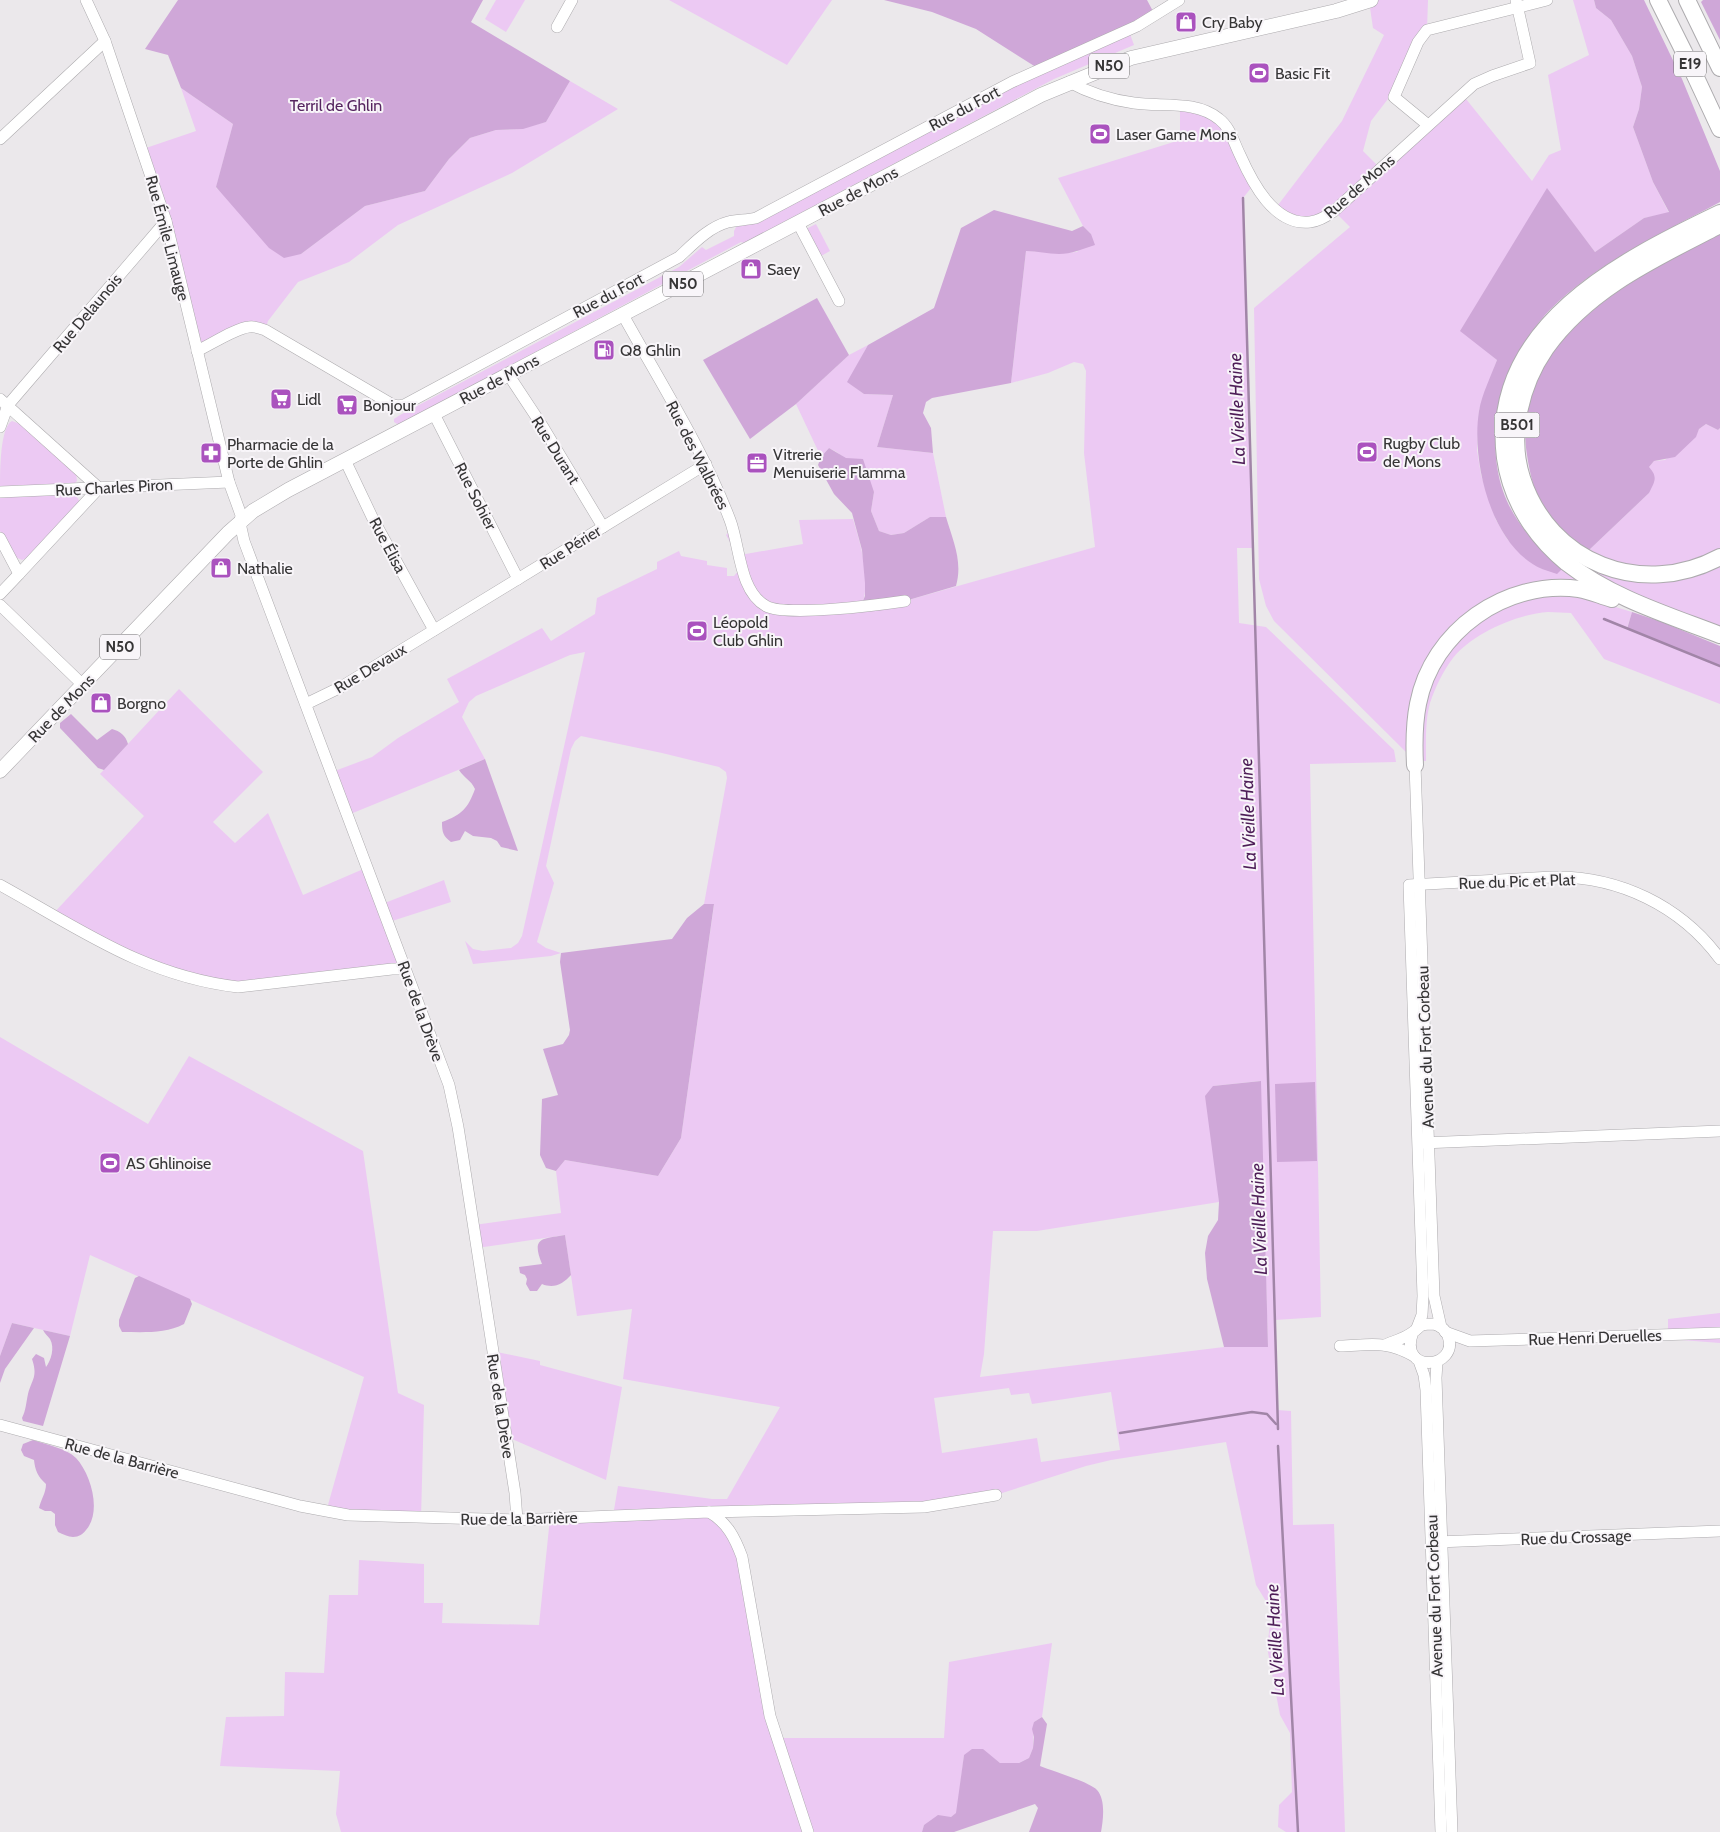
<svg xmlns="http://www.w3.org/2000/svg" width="1720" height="1832" font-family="Cabin,sans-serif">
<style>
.green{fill:#ecc9f3;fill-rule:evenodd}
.forest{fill:#cfa7d8}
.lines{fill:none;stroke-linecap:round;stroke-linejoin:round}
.stream{stroke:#a185a7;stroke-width:2.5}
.minor-casing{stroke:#adabae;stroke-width:12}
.major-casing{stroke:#adabae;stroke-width:15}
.highway-casing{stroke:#adabae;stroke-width:18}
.minor{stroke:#fff;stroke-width:11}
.major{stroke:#fff;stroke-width:14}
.highway{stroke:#fff;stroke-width:16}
.labels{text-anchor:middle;stroke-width:4;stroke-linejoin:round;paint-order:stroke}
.shield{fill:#f8f5f9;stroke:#706f70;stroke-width:1}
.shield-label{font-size:15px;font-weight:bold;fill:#363536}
.poi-label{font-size:16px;fill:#363536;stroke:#f8f5f9;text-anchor:start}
.park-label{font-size:16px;fill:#562560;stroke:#f8f5f9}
.street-label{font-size:16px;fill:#363536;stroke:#f8f5f9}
.water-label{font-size:18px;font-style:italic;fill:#4e1e58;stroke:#f8f5f9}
</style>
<rect width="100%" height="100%" fill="#ebe8eb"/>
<g class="green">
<path d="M496,0h29l-19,32 -21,-13z"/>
<path d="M669,0h163l-45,65z"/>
<path d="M1371,0h57l-1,30 -36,65 -20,26 -8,30 17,17 82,-74 70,87 17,-26 12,-5 -13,-75 41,-20 -16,-55h21l2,8 15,12 21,36 10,31 -3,22 -6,18 20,55 16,31 -25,5 -49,34 -48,-63 -86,141 36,30 -18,50 -2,40 4,25 15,45 11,19 19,20 16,10h20l24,17h-57l-92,61 -26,110 -137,-136 -8,-15 -7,-27 -5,-271 96,-81 -16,-16 -23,11 -36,-13 67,-88 42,-86 -11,-7 -4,-27z"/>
<path d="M1130,34l4,11 -80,34 -310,164 -3,-1 -342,183 -5,-3v-3l6,-4 279,-148 23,-20 4,3 28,-14v-5l2,-4 236,-118 90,-47z"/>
<path d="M570,81l48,28 -106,64 -114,52 -49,37 -51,20 -30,39 -3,9 -8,-3 -60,24 -54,-202 53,-18 -15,-43 52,36 -17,64 85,66 64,-48 60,-15 24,-32 21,-21 26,-8 23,-1 27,-7z"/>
<path d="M1180,106l40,13 35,64 -12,15 9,350h-15l2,75 27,4 128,123 2,12 -86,2 11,553 -46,3 2,90 14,1 2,114 41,-1 11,308h-59l-8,-5 1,-22 13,-13 -2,-59 -10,-18 -13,-68 5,-36 -16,-26 -30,-143 -115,18 -25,6 -90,29 -72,12 -214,5 22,20 44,206h168l5,-76 103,-19 -10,74 -8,5 -1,26 -4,10 -10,5h-19l-8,-6 -28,-2 -7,58 -6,4 -27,8 -2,7h-581l-5,-18 4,-43 -120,-5 6,-49 58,-1 1,-44 39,1 5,-78h29l1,-35 65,4v39h19l-1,20 97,2 11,-107 63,-2 5,-30 94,13h15l53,-92 -157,-28 9,-70 -55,7 -12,-81 -88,13 -3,-23 87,-12 -5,-42 9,-11 93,16 23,-38 33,-233 -10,-1 23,-126 -1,-6 -7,-5 -57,-14 -81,-17 -6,5 -4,8 -25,117 8,17 -17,59 9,6 15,5 -10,3 -78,8 -8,-23 8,8 10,2 28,-3 7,-5 4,-7 63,-284 -15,3 -94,41 -7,6 -7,15 23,42 -137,56 -16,-43 40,-15 26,-19 61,-36 -12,-23 95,-51 9,13 44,-27 2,-16 60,-29v-7l22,-11 2,5 26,5v4l20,3v8h7l5,-6 -9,-28 -4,-7 7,-7 7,27 63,-11 -4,-24 54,-1c8,27 18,59 9,87l43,-5 190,-54 -11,-94 2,-82 -3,-7 -9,-2 -26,11 -37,10 15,-132c17,0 33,3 51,1l14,-18 -8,-8 -25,-48 122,-38zM1260,1081l8,266h-44l-244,30 4,-23 9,-123h44l182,-29 -6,-116zM1009,1388l2,7 18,-2 3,11 79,-12 9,58 -79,12 -4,-24 -95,15 -8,-55z"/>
<path d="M816,224l14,27 -9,5 -19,-25z"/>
<path d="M868,345l-20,37 16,12 29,1 -16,52 56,6 13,64h-16l-26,16 -13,2 -12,-4 -8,-20 3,-19c-14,-17 -25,-35 -45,-44l-8,9 -25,-53 53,-49z"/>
<path d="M12,421l8,3 56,49 1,8 -3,3 -74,2c0,-15 0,-59 12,-65z"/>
<path d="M1706,424l12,6 2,-2v122l-28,12 -43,6 -31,-5 -30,-12 61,-58v-26l5,-6 11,-1 30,-23 4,-8z"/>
<path d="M75,494l5,8 -53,56 -5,2 -9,-4 -13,-25v-34z"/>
<path d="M1552,541l48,32 120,-8v65l-124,-52z"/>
<path d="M1566,596l23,3 43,13 -5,16 93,38v38l-116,-45 -33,-46c-7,0 -15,-1 -23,-1 -31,2 -76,22 -95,46 -10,13 -18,30 -23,45 -5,18 -4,39 -4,58h-5l2,-49 6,-24 9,-19 16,-25 24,-22 38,-20 25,-5z"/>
<path d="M179,689l84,83 -50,50 22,21 33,-30 35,82 65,-28 14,37 62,-24 7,22 -62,20 16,47 -167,18 -83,-19 -103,-53 92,-99 -44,-42z"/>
<path d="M0,1037l148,87 41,-68 174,95 35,242 26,12 -3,113 -95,-6 38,-135 -274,-122 -20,81 -58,-13 -12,33z"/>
<path d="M1720,1313v30l-52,-4v-20z"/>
<path d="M492,1351l48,10v4l82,22 -16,93 -101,-44z"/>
</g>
<g class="forest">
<path d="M178,0h305l-12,22 99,59 -24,41 -23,7 -27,1 -26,8 -21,21 -24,32 -60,15 -64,48 -17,4 -15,-10 -53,-61 17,-63 -52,-36 -13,-33 -23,-6z"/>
<path d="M884,0h263l8,15 -116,54 -63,-40 -44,-17z"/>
<path d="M1594,0h50l38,79 38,92v31c-56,30 -113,56 -161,99 -50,45 -78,125 -56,190 11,32 35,56 59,78l-5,5c-5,-2 -10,-3 -15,-5 -51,-22 -71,-108 -63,-158 3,-17 12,-35 18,-51l-37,-29 87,-143 48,64 49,-34 25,-6 -16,-30 -20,-55 6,-18 3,-22 -10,-31 -21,-36 -15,-12z"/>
<path d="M1703,0h17v40l-19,-38z"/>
<path d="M994,210l78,21 11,-5 8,8 4,11c-12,4 -24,9 -36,9 -11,0 -22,-3 -33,-3l-15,132 -79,15 -6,4 -3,11 8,15 2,25 -56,-6 16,-52 -29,-1 -17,-12 21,-37 66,-37 27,-80z"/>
<path d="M1720,234v194l-2,2 -12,-6 -7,5 -3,8 -21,20 -21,4 -5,6c9,10 6,14 0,26l-61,58c-10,-8 -21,-16 -30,-24 -20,-19 -27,-46 -31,-72 -18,-113 108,-180 193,-221z"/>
<path d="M817,298l32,57 -53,49 -46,35 -47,-79z"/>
<path d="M829,448l17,10 17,1 11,33 -3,19 8,20 12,4 13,-2 26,-16h16c7,24 17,44 10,69l-51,15 -44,5 4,-10v-13l-3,-33 -10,-37 -18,-19 -16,-29 3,-8z"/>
<path d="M1632,612l30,10 58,24v20l-93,-37z"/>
<path d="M71,714l26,26 15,-11c8,2 14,7 16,15l-24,26 -6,-2 -38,-40v-5z"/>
<path d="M485,759l33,92 -17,-4 -4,-6 -6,-3 -18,-2 -8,-5 -5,9 -9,2c-8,-6 -9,-10 -9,-20 20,-7 26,-14 33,-33 -4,-9 -11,-11 -16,-19z"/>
<path d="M704,904h10l-33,234 -23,38 -93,-16 -9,11 -10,-3 -6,-13 2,-56 16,-4 -15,-46 20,-5 6,-9 1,-5 -10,-68 1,-9 111,-14 15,-21z"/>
<path d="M1261,1081l7,266h-44l-17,-68 -2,-26 3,-17 10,-16 1,-18 -14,-106 8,-10z"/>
<path d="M1315,1082l2,79 -40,1 -2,-78z"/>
<path d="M565,1235l6,40c-8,9 -17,14 -29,9l-5,7h-7l-4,-7 1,-5 -2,-4 -5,-2 -1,-6 23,-3c-11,-27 0,-25 23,-29z"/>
<path d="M139,1276l51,23 2,5 -8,20c-19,10 -41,8 -62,8l-3,-6v-6l16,-42z"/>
<path d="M12,1323l22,5 -29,41 -5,14v-27z"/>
<path d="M43,1330l27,6 -27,90 -20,-5 -1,-3c4,-8 4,-15 6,-24 4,-15 10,-17 4,-35l4,-5 8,4 2,9c5,-7 9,-19 4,-28 -2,-3 -5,-5 -7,-9z"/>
<path d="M33,1440c14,5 33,8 43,18 15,16 26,54 10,72 -3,4 -7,7 -13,7 -5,0 -10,-3 -15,-5l-3,-7v-11l-4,-3h-6l-6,-3c2,-9 7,-15 7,-24 -8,-7 -11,-14 -12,-24l-10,-4 -3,-6 2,-6z"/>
<path d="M1042,1717l5,7 -7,42c12,5 50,16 57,24 9,10 6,31 4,42h-72l9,-24 -3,-4 -81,28h-32l2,-7 14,-10 13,2 5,-4 8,-58 8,-6h11l17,14h19l10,-5 4,-10 1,-11 -2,-8 2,-7z"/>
</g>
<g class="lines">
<g class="stream">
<path d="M1243,198l35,1231"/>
<path d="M1604,619l116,47"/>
<path d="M1120,1433l132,-21 15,2 9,10"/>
<path d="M1278,1446l20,386"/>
</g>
<g class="minor-casing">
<g id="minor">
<path d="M86,0l19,41 61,180 63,261 12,33 -1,8 4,18 205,544 9,42 7,44 50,322 2,27"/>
<path d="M557,27l15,-27"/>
<path d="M1069,82c20,11 43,18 65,21 28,4 62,-3 85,16 11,8 15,24 21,36 12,27 34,71 70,67 9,-1 17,-6 24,-11l140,-127 18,-8 38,-13 -14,-63"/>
<path d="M1428,125l-34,-28 24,-55 9,-12 120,-30"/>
<path d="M0,139l105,-98"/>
<path d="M798,223l41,78"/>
<path d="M623,315c37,67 80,134 107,205 10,26 9,71 36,86 20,11 112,-1 139,-5"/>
<path d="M197,351c13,-6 39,-23 52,-24 6,-1 11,1 16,3l128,75 5,1 6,-1 275,-148c14,-13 30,-30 49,-35 9,-2 19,-2 28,-4l256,-136 125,-56 42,-26"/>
<path d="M508,374l35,53 60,100"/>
<path d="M0,399l99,89 -80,86 -19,-36"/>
<path d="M434,414l84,165"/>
<path d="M0,427l8,-22 158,-184"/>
<path d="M345,460l28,59 61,111"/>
<path d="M0,492l229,-10"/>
<path d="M0,594l19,-20"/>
<path d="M0,605l83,80"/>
<path d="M306,704l35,-17 365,-223"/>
<path d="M1415,765l19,531 7,31"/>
<path d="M0,885c80,44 144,91 238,102l154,-18h13"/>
<path d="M1422,1143l298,-12"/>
<path d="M1417,1328l5,-13 1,-19 -14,-411 144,-8c66,-1 128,29 167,82"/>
<path d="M1445,1332l25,9 250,-8"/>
<path d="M1385,1345c9,-4 21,-7 28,-13 4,-2 5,-5 9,-7 4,-1 8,-1 12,-1 6,2 12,6 14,12 12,33 -51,39 -35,-4"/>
<path d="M1340,1346c31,-1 46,-6 74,10"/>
<path d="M1419,1361l5,14 2,15 15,442"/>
<path d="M1437,1362l-1,16 16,454"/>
<path d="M0,1425l300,81 48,9 169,5 192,-8c18,10 26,26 33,45l28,159 38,116"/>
<path d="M709,1512l215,-5 72,-12"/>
<path d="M1437,1542l283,-11"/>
</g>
</g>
<g class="major-casing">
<path id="major" d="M0,771l228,-238 25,-22 35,-21 753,-395 90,-37 205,-47 35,-11"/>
</g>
<g class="highway-casing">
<g id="highway">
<path d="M1658,0l26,52 36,77"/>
<path d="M1687,0l33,68"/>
<path d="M1720,213c-98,47 -232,114 -215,245 6,42 29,78 62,105 45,35 101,52 153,72"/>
<path d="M1720,225c-64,33 -131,63 -174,123 -25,36 -38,87 -24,130 27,85 120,121 198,79"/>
<path d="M1415,765c-1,-20 -1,-41 3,-61 14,-73 88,-125 161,-115 12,2 22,7 33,10"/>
</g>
</g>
<use href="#minor" class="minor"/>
<use href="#major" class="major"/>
<use href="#highway" class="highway"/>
</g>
<defs>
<g id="shop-square" transform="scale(1.125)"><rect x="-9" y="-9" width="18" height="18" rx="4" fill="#aa52be" stroke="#f8f5f9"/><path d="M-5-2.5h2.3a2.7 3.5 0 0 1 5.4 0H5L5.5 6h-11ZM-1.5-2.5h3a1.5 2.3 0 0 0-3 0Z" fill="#fff"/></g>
<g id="stadium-square" transform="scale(1.125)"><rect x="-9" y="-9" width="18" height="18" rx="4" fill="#aa52be" stroke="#f8f5f9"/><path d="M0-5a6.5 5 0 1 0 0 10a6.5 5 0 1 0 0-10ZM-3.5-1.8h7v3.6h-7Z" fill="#fff"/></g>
<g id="fuel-square" transform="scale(1.125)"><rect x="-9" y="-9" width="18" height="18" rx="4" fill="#aa52be" stroke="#f8f5f9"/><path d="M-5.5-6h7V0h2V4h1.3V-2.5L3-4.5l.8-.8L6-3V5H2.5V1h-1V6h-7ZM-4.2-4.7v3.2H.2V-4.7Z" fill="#fff"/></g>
<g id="supermarket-square" transform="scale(1.125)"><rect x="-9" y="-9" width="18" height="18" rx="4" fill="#aa52be" stroke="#f8f5f9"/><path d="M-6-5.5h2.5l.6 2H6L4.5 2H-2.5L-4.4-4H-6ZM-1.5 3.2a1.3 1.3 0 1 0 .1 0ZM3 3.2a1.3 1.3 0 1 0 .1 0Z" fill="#fff"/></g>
<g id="pharmacy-square" transform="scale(1.125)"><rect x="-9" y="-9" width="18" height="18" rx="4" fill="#aa52be" stroke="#f8f5f9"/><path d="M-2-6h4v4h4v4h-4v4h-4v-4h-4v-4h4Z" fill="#fff"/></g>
<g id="office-square" transform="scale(1.125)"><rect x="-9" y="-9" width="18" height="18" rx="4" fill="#aa52be" stroke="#f8f5f9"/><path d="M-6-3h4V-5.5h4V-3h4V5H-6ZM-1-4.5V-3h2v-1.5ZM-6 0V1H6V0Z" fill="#fff"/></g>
</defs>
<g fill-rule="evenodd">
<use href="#shop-square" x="1186" y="22"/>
<use href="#stadium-square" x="1259" y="73"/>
<use href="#stadium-square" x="1100" y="134"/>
<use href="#shop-square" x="751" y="269"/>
<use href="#fuel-square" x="604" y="350"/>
<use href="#supermarket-square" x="281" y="399"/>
<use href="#supermarket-square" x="347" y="405"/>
<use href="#stadium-square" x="1367" y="452"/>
<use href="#pharmacy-square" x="211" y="453"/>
<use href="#office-square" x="757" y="463"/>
<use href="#shop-square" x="221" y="568"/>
<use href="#stadium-square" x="697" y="631"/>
<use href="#shop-square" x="101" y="703"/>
<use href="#stadium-square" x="110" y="1163"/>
</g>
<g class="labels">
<g class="shield">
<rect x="1674" y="51.5" width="32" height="25" rx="4"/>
<rect x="1089" y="53.5" width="40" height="25" rx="4"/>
<rect x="663" y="271.5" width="40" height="25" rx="4"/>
<rect x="1494.5" y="412.5" width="45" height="25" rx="4"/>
<rect x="100" y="634.5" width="40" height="25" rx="4"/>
</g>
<g class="shield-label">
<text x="1690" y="69">E19</text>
<text x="1109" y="71">N50</text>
<text x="683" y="289">N50</text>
<text x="1517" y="430">B501</text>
<text x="120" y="652">N50</text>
</g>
<g class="poi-label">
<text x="1202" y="28">Cry Baby</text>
<text x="1275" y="79">Basic Fit</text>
<text x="1116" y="140">Laser Game Mons</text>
<text x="767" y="275">Saey</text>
<text x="620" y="356">Q8 Ghlin</text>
<text x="297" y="405">Lidl</text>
<text x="363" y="411">Bonjour</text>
<text x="1383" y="449">Rugby Club<tspan x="1383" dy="18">de Mons</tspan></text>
<text x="227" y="450">Pharmacie de la<tspan x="227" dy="18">Porte de Ghlin</tspan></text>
<text x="773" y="460">Vitrerie<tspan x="773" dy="18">Menuiserie Flamma</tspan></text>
<text x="237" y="574">Nathalie</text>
<text x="713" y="628">Léopold<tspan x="713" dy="18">Club Ghlin</tspan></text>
<text x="117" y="709">Borgno</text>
<text x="126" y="1169">AS Ghlinoise</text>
</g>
<g class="park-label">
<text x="336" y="111">Terril de Ghlin</text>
</g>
<g class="street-label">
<text transform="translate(964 108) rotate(-28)" y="6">Rue du Fort</text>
<text transform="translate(1359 186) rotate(-41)" y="6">Rue de Mons</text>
<text transform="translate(858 191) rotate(-28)" y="6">Rue de Mons</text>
<text transform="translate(168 238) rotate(75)" y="6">Rue Émile Limauge</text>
<text transform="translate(608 295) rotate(-28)" y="6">Rue du Fort</text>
<text transform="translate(87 313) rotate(-50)" y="6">Rue Delaunois</text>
<text transform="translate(499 379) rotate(-28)" y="6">Rue de Mons</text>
<text transform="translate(556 450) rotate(58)" y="6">Rue Durant</text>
<text transform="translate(698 455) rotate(63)" y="6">Rue des Walbrées</text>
<text transform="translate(114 487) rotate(-3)" y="6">Rue Charles Piron</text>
<text transform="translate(476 496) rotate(63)" y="6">Rue Sohier</text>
<text transform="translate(388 545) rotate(62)" y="6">Rue Élisa</text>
<text transform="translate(570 547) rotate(-32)" y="6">Rue Périer</text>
<text transform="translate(370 668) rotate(-31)" y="6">Rue Devaux</text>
<text transform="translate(61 708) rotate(-46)" y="6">Rue de Mons</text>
<text transform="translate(1517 881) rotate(-2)" y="6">Rue du Pic et Plat</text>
<text transform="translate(421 1011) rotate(70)" y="6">Rue de la Drève</text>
<text transform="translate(1425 1047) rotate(-92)" y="6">Avenue du Fort Corbeau</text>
<text transform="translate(1595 1337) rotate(-2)" y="6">Rue Henri Deruelles</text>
<text transform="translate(501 1406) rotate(81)" y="6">Rue de la Drève</text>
<text transform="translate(122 1458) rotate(15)" y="6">Rue de la Barrière</text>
<text transform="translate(519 1518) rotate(-1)" y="6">Rue de la Barrière</text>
<text transform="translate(1576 1537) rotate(-2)" y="6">Rue du Crossage</text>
<text transform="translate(1434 1596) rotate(-92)" y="6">Avenue du Fort Corbeau</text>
</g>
<g class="water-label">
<text transform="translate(1237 409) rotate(-92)" y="6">La Vieille Haine</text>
<text transform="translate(1248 814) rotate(-92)" y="6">La Vieille Haine</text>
<text transform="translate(1259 1219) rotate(-92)" y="6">La Vieille Haine</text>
<text transform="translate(1275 1640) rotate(-93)" y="6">La Vieille Haine</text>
</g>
</g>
</svg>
